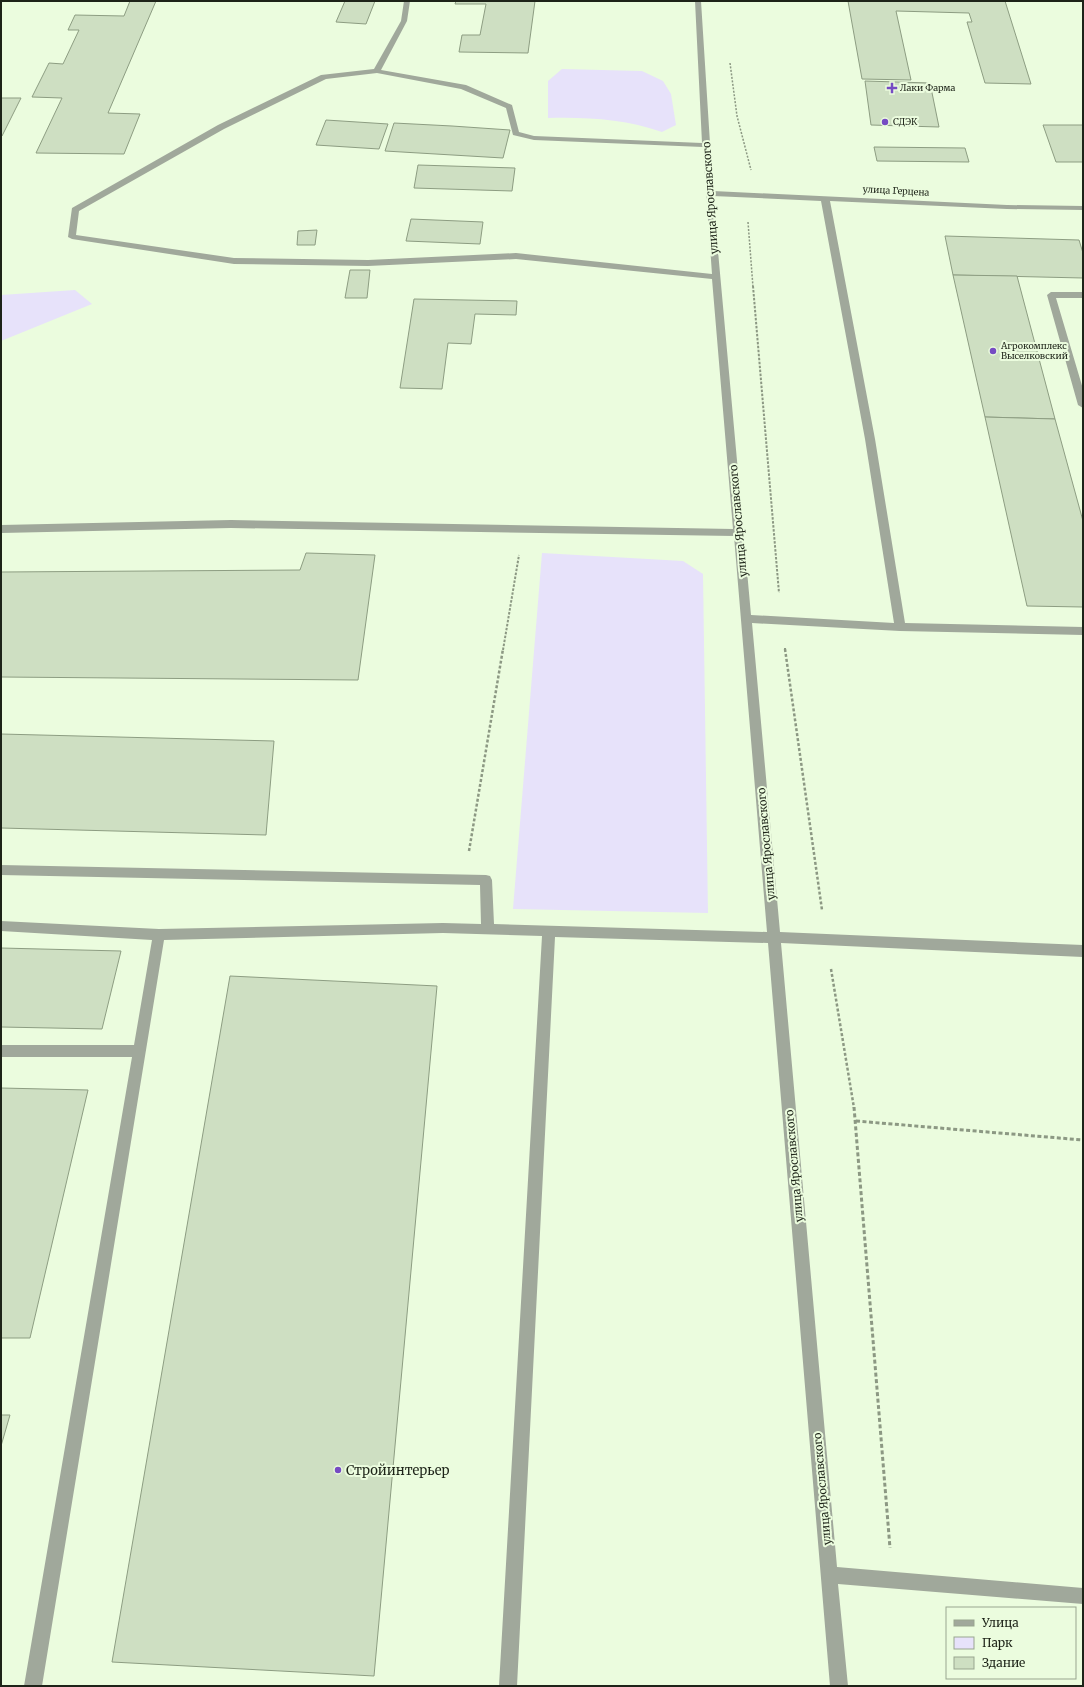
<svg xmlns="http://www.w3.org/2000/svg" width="1084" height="1687" font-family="Merriweather,serif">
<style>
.green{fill:#e7e2fa}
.building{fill:#cedfc2;stroke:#8d9d82}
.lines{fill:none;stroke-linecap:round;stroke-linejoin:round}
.path-far3{stroke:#8c9883;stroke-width:1.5;stroke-dasharray:2 1.5;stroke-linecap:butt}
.path-far2{stroke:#8c9883;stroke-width:2;stroke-dasharray:2.5 1.5;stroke-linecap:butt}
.path-far1{stroke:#8c9883;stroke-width:2.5;stroke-dasharray:3 2;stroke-linecap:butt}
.path{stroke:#8c9883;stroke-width:3;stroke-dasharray:4 2.5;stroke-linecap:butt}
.minor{fill:#a0a89b;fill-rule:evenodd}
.poi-dot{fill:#764bc3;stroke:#ebfcde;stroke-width:1.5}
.labels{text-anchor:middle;stroke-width:4;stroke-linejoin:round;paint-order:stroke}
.far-poi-label{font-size:9px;fill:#1d2318;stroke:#ebfcde;text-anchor:start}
.far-street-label{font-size:9px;fill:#1d2318;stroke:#ebfcde}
.street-label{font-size:11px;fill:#1d2318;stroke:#ebfcde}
.near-poi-label{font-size:13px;fill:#1d2318;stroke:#ebfcde;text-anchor:start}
</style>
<rect width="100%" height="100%" fill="#ebfcde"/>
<g class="green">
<path d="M562,69l80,2 21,10 8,13 5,31 -14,7c-37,-13 -75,-15 -114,-14v-37z"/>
<path d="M75,290l17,14 -91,37v-46z"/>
<path d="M542,553l141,8 20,13 5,339 -195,-4z"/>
</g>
<g class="building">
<path d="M130,1h26l-48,112 32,1 -16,40 -88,-1 26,-55 -30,-1 17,-34 14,1 16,-34h-11l7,-15 49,1z"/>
<path d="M345,1h30l-9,23 -30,-2z"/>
<path d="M456,1h79l-7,52 -69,-1 3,-17h18l6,-31h-31z"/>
<path d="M848,1h157l26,83 -46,-1 -18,-61h5l-3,-9 -73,-2 15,69 -49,-1z"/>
<path d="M865,81l65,2 9,44 -68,-2z"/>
<path d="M1,98h20l-19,38h-1z"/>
<path d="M326,120l62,4 -9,25 -63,-4z"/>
<path d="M394,123l58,3 58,4 -7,28 -118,-7z"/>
<path d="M1043,125h40v37h-27z"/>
<path d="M874,147l91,1 4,14 -92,-1z"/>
<path d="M418,165l97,3 -3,23 -98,-3z"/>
<path d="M411,219l72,3 -3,22 -74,-3z"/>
<path d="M317,230l-2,15h-18l1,-14z"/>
<path d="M945,236l134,4 4,13v25l-130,-3z"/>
<path d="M350,270h20l-3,28h-22z"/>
<path d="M953,275l64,1 38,143 -70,-2z"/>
<path d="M414,299l103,2 -1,14 -41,-1 -4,30 -23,-1 -6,46 -42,-1z"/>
<path d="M985,417l70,2 28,102v86l-56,-1z"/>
<path d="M306,553l69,2 -17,125 -357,-3v-105l299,-2z"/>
<path d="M1,734l273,7 -8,94 -265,-7z"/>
<path d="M1,948l120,3 -19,78 -101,-2z"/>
<path d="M230,976l207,10 -63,690 -262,-14z"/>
<path d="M1,1088l87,2 -58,248h-29z"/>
<path d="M1,1415h9l-9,31z"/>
</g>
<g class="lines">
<g class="path-far3">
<path d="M730,63l7,53 14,54"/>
<path d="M748,222l5,65"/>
</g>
<g class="path-far2">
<path d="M753,286l26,307"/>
<path d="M785,648v2"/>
<path d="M503,650l16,-95"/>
</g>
<g class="path-far1">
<path d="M785,649l37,261"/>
<path d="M469,851l34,-202"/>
<path d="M831,969l23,139"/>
</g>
<g class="path">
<path d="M854,1107l36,441"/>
<path d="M856,1121l227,19"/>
</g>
<g class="minor">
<path d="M404,1h6l-3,20 -26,49 85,15 46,20 7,27 15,4 168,7 -7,-142h6l12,190 294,14 76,1v4l-76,-1 -177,-8 45,238 30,184 178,4v8l-183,-4 -148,-8 28,309 303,13v12l-302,-14 56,624 246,21v16l-245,-20 10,102h-18l-62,-743 -213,-6 -38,749h-18l43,-750 -99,-3 -279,7 -122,746h-18l108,-629h-131v-12h133l18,-105 -151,-9v-10l158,8 284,-6 38,1 -1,-39 -479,-10v-10l485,10 4,1 2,4 2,44 273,8 -33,-396 -503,-8 -230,5v-8l230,-5 502,9 -21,-250 -196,-20 -148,7 -134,-2 -162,-25 -4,-2 4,-29 146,-83 103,-50 53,-6 27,-48zM377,73l84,16 45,19 7,27 21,5 169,7 9,127 -196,-21 -148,7 -134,-2 -158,-23 3,-24 145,-82 102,-50zM713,196l108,5 44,238 29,184 -143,-8z"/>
<path d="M1051,292h32v6h-27l27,91v19l-5,-3 -31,-110z"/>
</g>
</g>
<g class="poi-dot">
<path d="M890 82h4v4h4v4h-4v4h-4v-4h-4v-4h4z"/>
<circle cx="885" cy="122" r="4"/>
<circle cx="993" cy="351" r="4"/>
<circle cx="338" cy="1470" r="4"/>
</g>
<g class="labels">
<g class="far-poi-label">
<text x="900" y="91">Лаки Фарма</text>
<text x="893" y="125">СДЭК</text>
<text x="1001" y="349">Агрокомплекс<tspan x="1001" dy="10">Выселковский</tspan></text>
</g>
<g class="far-street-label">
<text transform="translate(896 191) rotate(3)" y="3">улица Герцена</text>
</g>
<g class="street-label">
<text transform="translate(710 198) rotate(-94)" y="4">улица Ярославского</text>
<text transform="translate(738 521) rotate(-95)" y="4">улица Ярославского</text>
<text transform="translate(766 844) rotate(-95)" y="4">улица Ярославского</text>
<text transform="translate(794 1166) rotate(-95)" y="4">улица Ярославского</text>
<text transform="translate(822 1489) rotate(-95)" y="4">улица Ярославского</text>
</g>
<g class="near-poi-label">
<text x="346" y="1475">Стройинтерьер</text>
</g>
</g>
<rect width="1084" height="1687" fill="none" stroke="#1d2318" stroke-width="4"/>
<rect x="946" y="1607" width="130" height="72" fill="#ebfcde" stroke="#99a58f"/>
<rect x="954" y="1620" width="20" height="6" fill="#a0a89b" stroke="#99a58f"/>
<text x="982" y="1627" font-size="12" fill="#1d2318">Улица</text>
<rect x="954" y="1637" width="20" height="12" fill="#e7e2fa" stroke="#99a58f"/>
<text x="982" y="1647" font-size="12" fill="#1d2318">Парк</text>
<rect x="954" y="1657" width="20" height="12" fill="#cedfc2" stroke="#99a58f"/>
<text x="982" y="1667" font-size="12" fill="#1d2318">Здание</text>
</svg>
